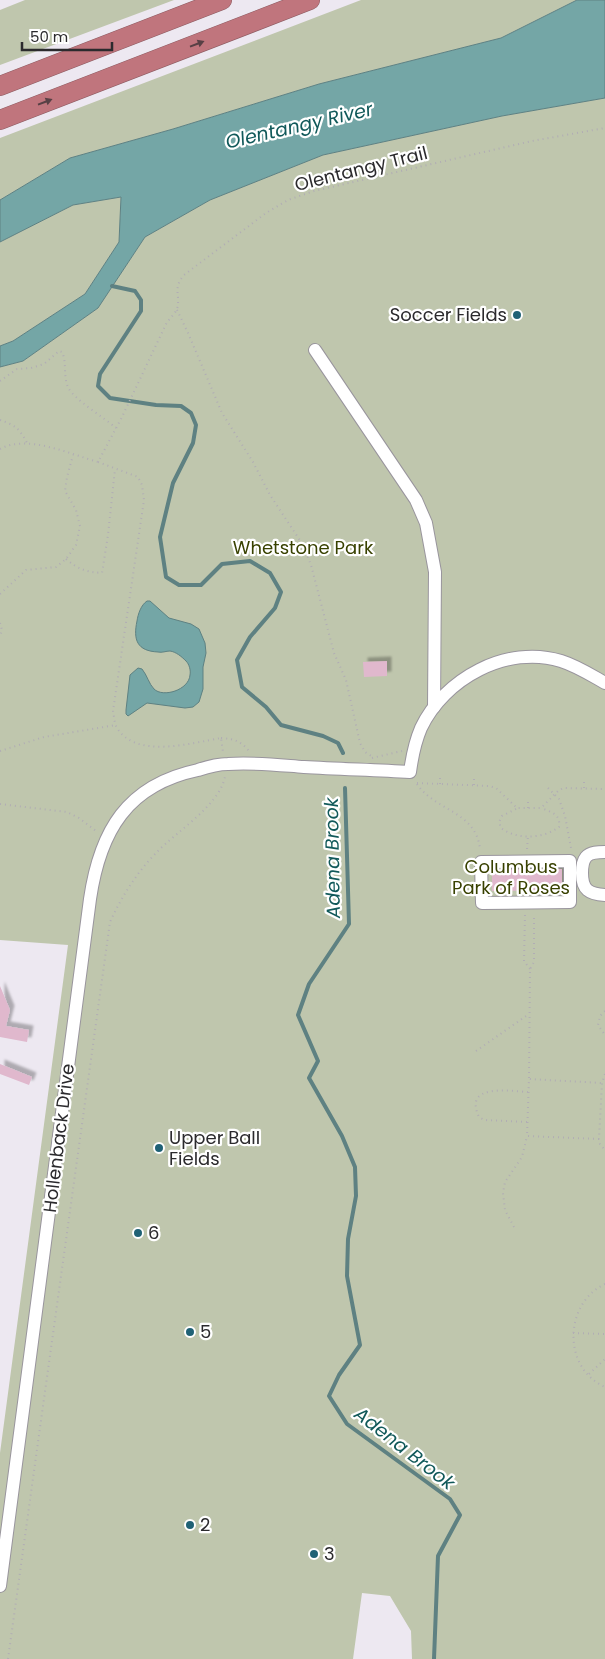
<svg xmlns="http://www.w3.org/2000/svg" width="605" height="1659" font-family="Poppins,sans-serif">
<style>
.green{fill:#bfc6ad}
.water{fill:#74a6a6;stroke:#5e8182}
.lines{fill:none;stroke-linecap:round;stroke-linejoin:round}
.stream{stroke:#5e8182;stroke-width:4}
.building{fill:#e0b8cd;filter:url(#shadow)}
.minor-casing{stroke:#99959d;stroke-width:14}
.highway-casing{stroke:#8c5b61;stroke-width:20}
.path{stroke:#b1adb4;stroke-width:2;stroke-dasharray:1 4;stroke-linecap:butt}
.minor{stroke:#fff;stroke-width:12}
.highway{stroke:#c0757d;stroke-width:19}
.oneway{fill:#584045}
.poi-dot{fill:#1f6175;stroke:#fff;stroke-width:2}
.labels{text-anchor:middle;stroke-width:4.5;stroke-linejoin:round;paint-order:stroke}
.street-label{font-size:18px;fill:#2b2a2d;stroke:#fff}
.poi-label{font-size:18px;fill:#2b2a2d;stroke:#fff;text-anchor:start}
.park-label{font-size:18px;fill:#384100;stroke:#fff}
.water-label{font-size:19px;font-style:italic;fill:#11595a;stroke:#fff}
</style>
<defs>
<filter id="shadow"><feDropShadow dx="4.5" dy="-4.5" stdDeviation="1" flood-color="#0004"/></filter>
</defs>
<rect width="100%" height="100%" fill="#ede8f1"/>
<g class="green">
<path d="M25,0h149l-174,65v-55z"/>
<path d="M361,0h216l-76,38 -182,46 -146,45 -103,29 -70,42v-62z"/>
<path d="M605,98v1561h-193l-1,-28 -21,-35 -28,-3 -9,66h-353v-206l68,-508 -68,-5v-573l23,-6 75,-53 47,-71 65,-37 113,-45 179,-39z"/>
<path d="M121,197l-2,45 -34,52 -72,47 -13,5v-104l73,-37z"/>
</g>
<g class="water">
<path d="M577,0h28v98l-103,18 -179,39 -113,45 -65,37 -47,71 -75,53 -23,6v-21l13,-5 72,-47 34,-52 2,-45 -48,8 -73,37v-42l70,-42 103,-29 146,-45 182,-46z"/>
<path d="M147,601h3l19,17 22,6 8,5 6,14 1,10 -3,14v22l-4,13 -6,5 -8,1 -38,-5 -19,13 -2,-2v-4l4,-35 8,-7 4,1c5,6 7,15 12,20 9,9 35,1 36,-14 1,-5 -1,-11 -4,-14 -5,-5 -10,-9 -16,-10 -4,0 -8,2 -12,1 -21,-1 -25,-12 -21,-31 1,-7 4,-16 10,-20z"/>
</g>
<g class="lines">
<g class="stream">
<path d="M112,286l23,5 6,9v11l-41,63 -2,12 12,12 46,7 25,1 10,7 5,12 -3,18 -20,40 -13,54 6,40 13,8h22l21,-21 28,-3 20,12 11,19 -6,16 -25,29 -13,23 5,27 24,20 15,18 42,11 15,7 5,10"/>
<path d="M345,788l4,136 -40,60 -11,31 20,46 -9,17 33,58 13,31 1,29 -8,43 -1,37 13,69 -21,30 -10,21 18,28 103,75 10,16 -22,41 -4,103"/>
</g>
</g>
<g class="building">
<path d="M387,661v15l-23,1 -1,-15z"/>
<path d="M562,869v21l-70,1v-21z"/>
<path d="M0,986l10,24 -4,16 23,4 -2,12 -27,-5z"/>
<path d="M0,1064l32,13 -3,8 -29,-11z"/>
</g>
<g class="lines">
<g class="minor-casing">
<g id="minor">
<path d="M315,350l101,150 10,23 9,49 -1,135"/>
<path d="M605,852c-6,0 -15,0 -19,5 -4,5 -4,11 -4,16 0,17 7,21 23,22"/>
<path d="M570,861v41l-88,1 -1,-41z"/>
<path d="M0,1586l90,-687c10,-68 37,-114 108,-129 9,-3 20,-6 30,-6 25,-2 50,1 76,3 35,2 70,3 106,5 2,-15 5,-30 11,-44 23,-49 86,-84 140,-67 16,5 30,14 44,22"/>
</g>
</g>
<g class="highway-casing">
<g id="highway">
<path d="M0,86l222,-86"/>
<path d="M0,120l310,-120"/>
</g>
</g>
<g class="path">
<path d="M177,310l11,23 34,80 31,49 17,33 33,50 8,20 23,88 12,27 14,63 5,9 8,5"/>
<path d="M0,381l17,-12 14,-1 13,-4 15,-13 3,1c5,10 1,24 6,35 5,12 37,31 48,41"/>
<path d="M0,420c15,5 20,9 27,23"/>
<path d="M0,449c27,-15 70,5 98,13l24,-45 45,-95c3,-3 8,-9 10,-13 4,-14 -5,-20 7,-34l82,-62 22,-13 26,-9 218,-50 73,-13"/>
<path d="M98,462l40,15 4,8 2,15 -31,211c1,4 1,10 3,15 18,34 75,17 105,12l2,14"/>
<path d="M66,559c12,10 20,13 36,14l6,-38 7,-66"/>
<path d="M0,594l26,-24 30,-3 10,-8 10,-14 4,-19 -4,-16 -11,-19 2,-14 6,-22"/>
<path d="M0,623l2,7 -2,7"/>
<path d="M221,738c13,1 20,3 28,13"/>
<path d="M0,751l44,-14 72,-12"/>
<path d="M372,758l30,-7"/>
<path d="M417,783l72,3 7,2 21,20h24l18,-18 5,-2 41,1"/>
<path d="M417,784c18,27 59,27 63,65"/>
<path d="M440,784v-10"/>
<path d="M474,785v-9"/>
<path d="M548,788l11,11 6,17 6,32"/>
<path d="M584,788v-9"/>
<path d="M0,804l67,8 12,6 17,13"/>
<path d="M528,808v-9"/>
<path d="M516,809l-14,7 -3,6 2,6c16,12 42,11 58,-1 2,-13 -8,-15 -18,-19"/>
<path d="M527,849l1,-13"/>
<path d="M525,915l-1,46 6,8"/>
<path d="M605,1011l-5,5 -2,9 7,10"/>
<path d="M476,1051l53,-37"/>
<path d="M605,1074l-3,9 -3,56 1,5 5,6"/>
<path d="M529,1078l1,-109 4,-7v-48"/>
<path d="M527,1122l-43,-2 -5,-3c-16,-34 30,-26 49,-25"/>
<path d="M599,1139l-72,-3 2,-57 73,4"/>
<path d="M514,1227l-9,-17 -2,-17 2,-11 17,-25 5,-21"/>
<path d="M605,1284c-41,19 -43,84 0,103"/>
<path d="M573,1333l32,1"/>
<path d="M589,1374l16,-15"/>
<path d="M8,1659l102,-737c12,-26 27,-50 47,-70 19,-20 64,-48 68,-76"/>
</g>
<use href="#minor" class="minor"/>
<use href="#highway" class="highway"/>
</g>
<defs><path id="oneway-solid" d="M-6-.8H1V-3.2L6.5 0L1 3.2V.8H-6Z" transform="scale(1.25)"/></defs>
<g class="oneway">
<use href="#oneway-solid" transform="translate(197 44) rotate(-21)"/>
<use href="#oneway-solid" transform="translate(45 102) rotate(-21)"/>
</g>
<g class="poi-dot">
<circle cx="517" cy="315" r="5"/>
<circle cx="159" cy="1148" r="5"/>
<circle cx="138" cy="1233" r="5"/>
<circle cx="190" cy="1332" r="5"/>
<circle cx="190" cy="1525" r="5"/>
<circle cx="314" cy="1554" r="5"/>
</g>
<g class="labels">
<g class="street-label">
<text transform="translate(361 169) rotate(-14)" y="6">Olentangy Trail</text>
<text transform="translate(59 1138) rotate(-83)" y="6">Hollenback Drive</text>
</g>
<g class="poi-label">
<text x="507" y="321" text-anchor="end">Soccer Fields</text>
<text x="169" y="1144">Upper Ball<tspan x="169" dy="21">Fields</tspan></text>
<text x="148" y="1239">6</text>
<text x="200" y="1338">5</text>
<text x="200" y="1531">2</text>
<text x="324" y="1560">3</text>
</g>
<g class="park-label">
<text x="303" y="554">Whetstone Park</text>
<text x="511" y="873">Columbus<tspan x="511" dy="21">Park of Roses</tspan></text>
</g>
<g class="water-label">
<text transform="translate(299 125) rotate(-13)" y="7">Olentangy River</text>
<text transform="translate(332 858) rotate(-91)" y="7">Adena Brook</text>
<text transform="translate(405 1448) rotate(38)" y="7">Adena Brook</text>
</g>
</g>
<path d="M22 42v8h90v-8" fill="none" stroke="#2b2a2d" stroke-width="2.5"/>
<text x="30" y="42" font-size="15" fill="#2b2a2d" stroke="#ffffff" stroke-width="4" paint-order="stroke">50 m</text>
</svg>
